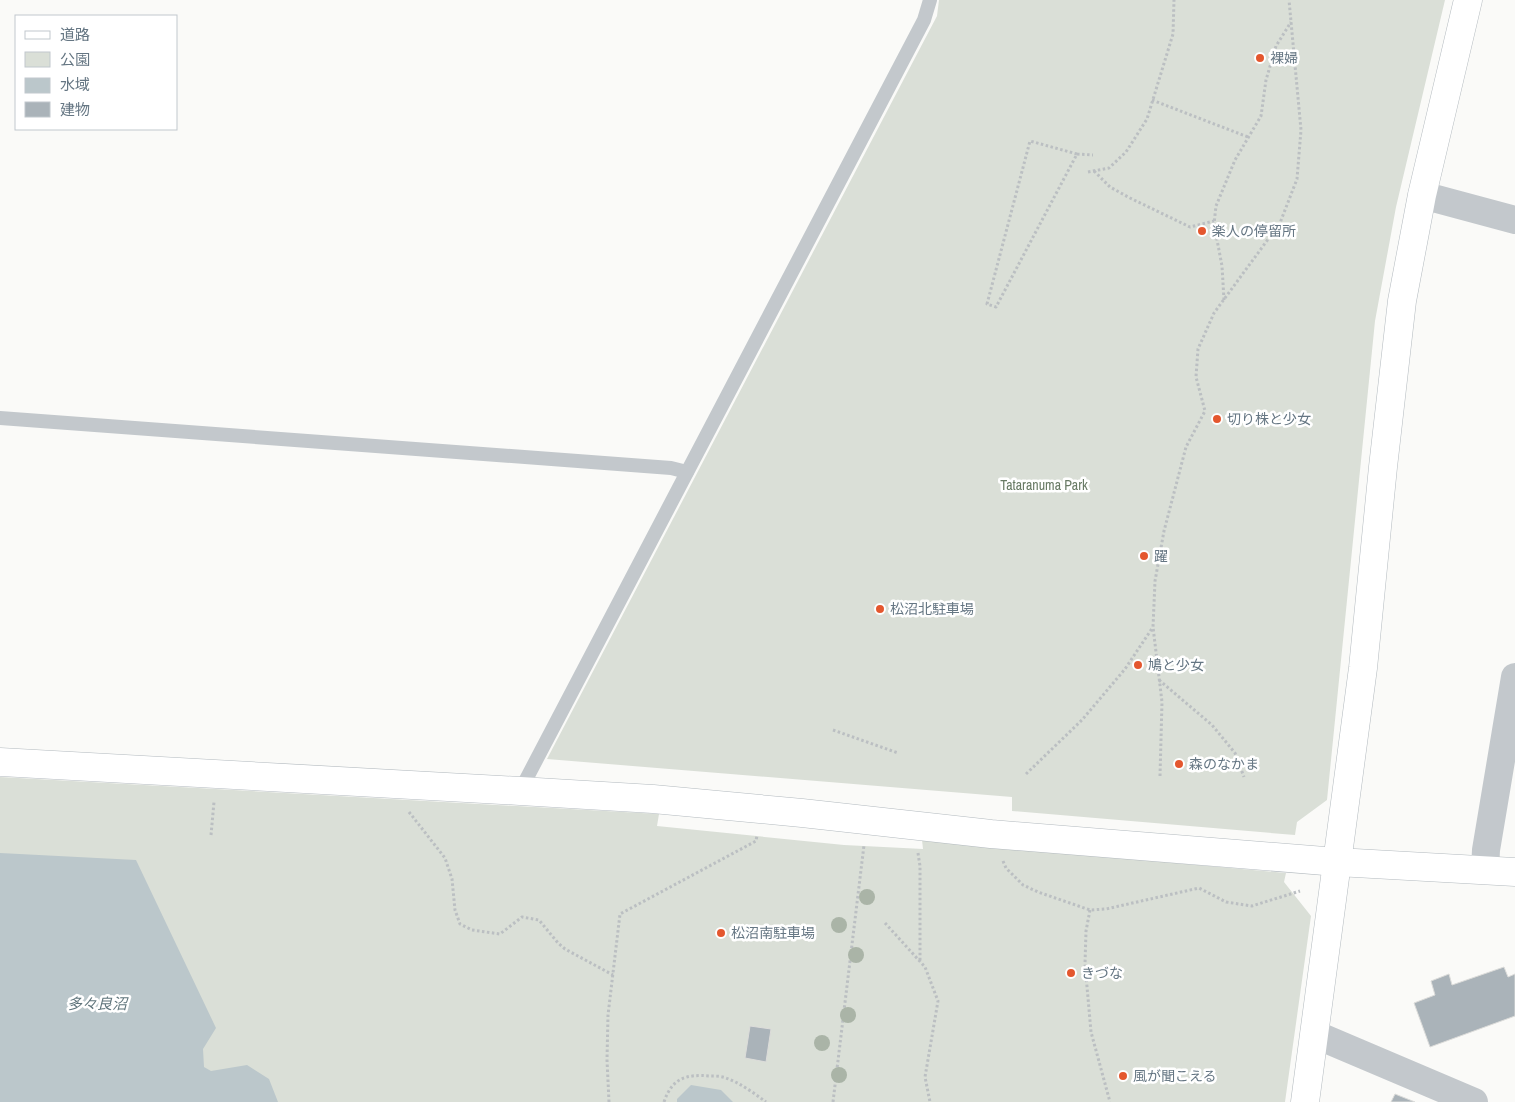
<svg xmlns="http://www.w3.org/2000/svg" width="1515" height="1102" font-family="'Archivo Narrow','Noto Sans JP',sans-serif">
<style>
.green{fill:#dadfd7}
.water{fill:#bbc7cb}
.building{fill:#aab3b9;stroke:#dcdcda}
.lines{fill:none;stroke-linecap:round;stroke-linejoin:round}
.secondary-casing{stroke:#b3babf;stroke-width:29}
.path{stroke:#bbbfc2;stroke-width:3;stroke-dasharray:2.5 2.5;stroke-linecap:butt}
.lane{stroke:#c3c8cc;stroke-width:14}
.street{stroke:#c3c8cc;stroke-width:28}
.secondary{stroke:#fff;stroke-width:28}
.tree{fill:#aab4a7}
.poi-dot{fill:#e4572e;stroke:#fff;stroke-width:2}
.labels{text-anchor:middle;stroke-width:5;stroke-linejoin:round;paint-order:stroke}
.poi-label{font-size:14px;fill:#657683;stroke:#fff;text-anchor:start}
.park-label{font-size:14px;fill:#687a64;stroke:#fff}
.water-label{font-size:15px;font-style:italic;fill:#60757c;stroke:#fff}
</style>
<rect width="100%" height="100%" fill="#fafaf8"/>
<g class="green">
<path d="M939,0h506l-49,207 -21,114 -48,479 -30,22 -2,13 -283,-24v-14l-465,-38 390,-743z"/>
<path d="M0,777l659,37 -2,12 187,19 79,4 -1,-9 364,33 -2,9 27,34 -26,186h-1285z"/>
</g>
<g class="water">
<path d="M0,853l136,7 80,168 -13,21 1,18 7,4 36,-6 22,14 9,23h-278z"/>
<path d="M691,1085l30,5 12,12h-56v-3z"/>
</g>
<g class="building">
<path d="M1504,967l4,10 7,-3v42l-85,31 -16,-44 21,-8 -4,-14 18,-7 3,11z"/>
<path d="M750,1026l21,3 -5,33 -21,-4z"/>
<path d="M1395,1094l20,8h-24z"/>
</g>
<g class="lines">
<g class="secondary-casing">
<g id="secondary">
<path d="M0,762l520,29 133,8 149,14 189,21 346,28 178,10"/>
<path d="M1305,1102l58,-434 20,-201 19,-166 20,-106 46,-195"/>
</g>
</g>
<g class="path">
<path d="M1152,100l96,37"/>
<path d="M1077,154l-47,-13 -43,163 9,3 81,-153 16,1"/>
<path d="M1094,171l16,16 20,11 60,29 24,-6"/>
<path d="M1088,172l21,-4 17,-16 21,-33 26,-85 1,-34"/>
<path d="M1224,300l-2,-34 -8,-42 2,-18 19,-46 26,-44 5,-36 10,-34 15,-24"/>
<path d="M1159,680l53,45 23,28 9,24"/>
<path d="M833,730l65,23"/>
<path d="M1026,774l56,-54 43,-51 28,-42"/>
<path d="M1160,776l2,-74 -9,-75 2,-46 9,-50 22,-84 19,-36 -9,-34 2,-28 16,-36 66,-90 17,-44 4,-49 -12,-130"/>
<path d="M409,812l36,46 7,21 3,31 5,14 12,6 28,4 22,-17 17,3 19,23 7,6 48,26"/>
<path d="M211,835l3,-33"/>
<path d="M918,853l2,13v95"/>
<path d="M1003,861l3,7 17,17 15,7 52,18 16,-1 93,-21 27,14 26,4 48,-15"/>
<path d="M1090,910l-4,21 -1,33 6,68 19,70"/>
<path d="M885,923l40,44 13,34 -13,76 5,25"/>
<path d="M609,1102l-2,-42 1,-45 12,-101 136,-73 1,-6"/>
<path d="M664,1102c8,-24 22,-28 46,-26 5,0 11,0 16,2 14,5 28,15 40,24"/>
<path d="M833,1102l31,-257"/>
</g>
<g class="lane">
<path d="M0,418l671,50 16,4"/>
<path d="M520,791l404,-771 6,-20"/>
</g>
<g class="street">
<path d="M1422,195l93,25"/>
<path d="M1485,870l1,-20 29,-173"/>
<path d="M1314,1034l160,68"/>
</g>
<use href="#secondary" class="secondary"/>
</g>
<g class="tree">
<circle cx="867" cy="897" r="8"/>
<circle cx="839" cy="925" r="8"/>
<circle cx="856" cy="955" r="8"/>
<circle cx="848" cy="1015" r="8"/>
<circle cx="822" cy="1043" r="8"/>
<circle cx="839" cy="1075" r="8"/>
</g>
<g class="poi-dot">
<circle cx="1260" cy="58" r="5"/>
<circle cx="1202" cy="231" r="5"/>
<circle cx="1217" cy="419" r="5"/>
<circle cx="1144" cy="556" r="5"/>
<circle cx="880" cy="609" r="5"/>
<circle cx="1138" cy="665" r="5"/>
<circle cx="1179" cy="764" r="5"/>
<circle cx="721" cy="933" r="5"/>
<circle cx="1071" cy="973" r="5"/>
<circle cx="1123" cy="1076" r="5"/>
</g>
<g class="labels">
<g class="poi-label">
<text x="1270" y="63">裸婦</text>
<text x="1212" y="236">楽人の停留所</text>
<text x="1227" y="424">切り株と少女</text>
<text x="1154" y="561">躍</text>
<text x="890" y="614">松沼北駐車場</text>
<text x="1148" y="670">鳩と少女</text>
<text x="1189" y="769">森のなかま</text>
<text x="731" y="938">松沼南駐車場</text>
<text x="1081" y="978">きづな</text>
<text x="1133" y="1081">風が聞こえる</text>
</g>
<g class="park-label">
<text x="1044" y="490">Tataranuma Park</text>
</g>
<g class="water-label">
<text x="97" y="1009">多々良沼</text>
</g>
</g>
<rect x="15" y="15" width="162" height="115" fill="#ffffff" stroke="#c1c8cd"/>
<rect x="25" y="31" width="25" height="8" fill="#ffffff" stroke="#c1c8cd"/>
<text x="60" y="40" font-size="15" fill="#657683">道路</text>
<rect x="25" y="52" width="25" height="15" fill="#dadfd7" stroke="#c1c8cd"/>
<text x="60" y="65" font-size="15" fill="#657683">公園</text>
<rect x="25" y="78" width="25" height="15" fill="#bbc7cb" stroke="#c1c8cd"/>
<text x="60" y="90" font-size="15" fill="#657683">水域</text>
<rect x="25" y="102" width="25" height="15" fill="#aab3b9" stroke="#c1c8cd"/>
<text x="60" y="115" font-size="15" fill="#657683">建物</text>
</svg>
